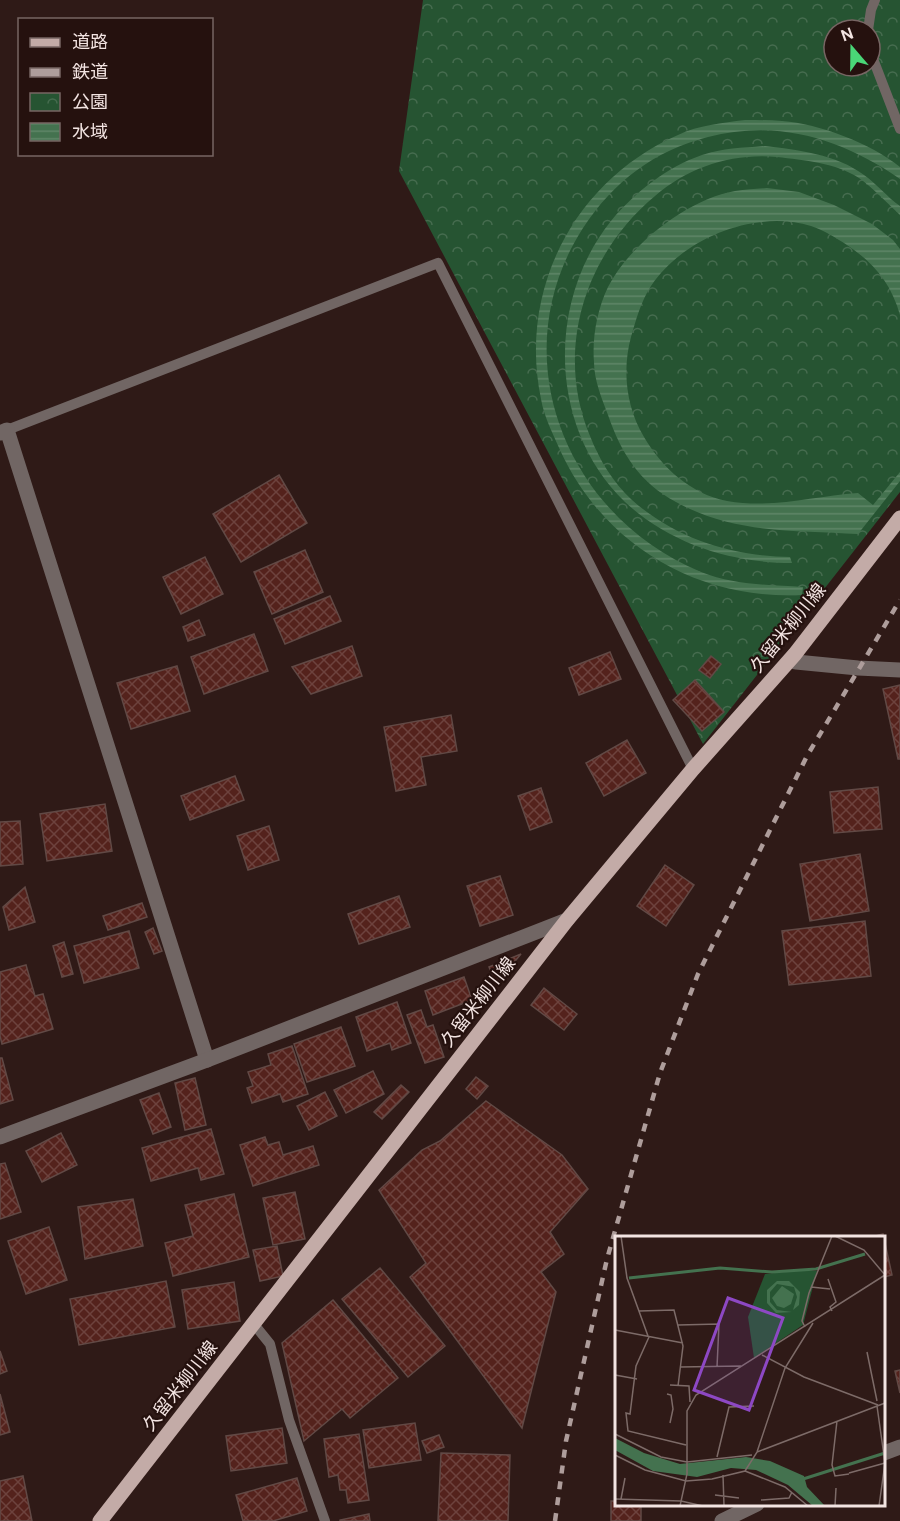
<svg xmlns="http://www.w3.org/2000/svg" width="900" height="1521" font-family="'DM Sans','Noto Sans JP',sans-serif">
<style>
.park{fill:url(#park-crowns);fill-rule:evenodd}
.water{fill:url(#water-rules)}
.building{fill:url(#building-cross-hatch);stroke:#614945;stroke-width:1.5}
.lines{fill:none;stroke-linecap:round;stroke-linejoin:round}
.lane{stroke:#716664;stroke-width:10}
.street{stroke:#716664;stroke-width:15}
.primary{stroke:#c3aba7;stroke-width:15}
.rail{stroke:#ae9d9b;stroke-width:4.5;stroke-dasharray:8 8;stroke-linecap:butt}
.labels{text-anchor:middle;stroke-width:4.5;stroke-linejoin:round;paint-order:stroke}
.street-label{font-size:18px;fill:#f3e4e2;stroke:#25110e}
.inset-river{fill:none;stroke:#44724f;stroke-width:3}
.inset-road{fill:none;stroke:#7d6b68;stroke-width:1.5}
.view{fill:#8d48c4;fill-opacity:0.15;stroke:#8d48c4;stroke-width:3}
.inset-edge{fill:none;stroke:#f3e4e2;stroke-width:3}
</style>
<defs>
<pattern id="park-crowns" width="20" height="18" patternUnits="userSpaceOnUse" patternTransform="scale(1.5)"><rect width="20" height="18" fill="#265432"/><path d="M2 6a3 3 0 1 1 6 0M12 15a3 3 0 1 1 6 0" fill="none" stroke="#466c4f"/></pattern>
<pattern id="water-rules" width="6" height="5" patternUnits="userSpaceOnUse" patternTransform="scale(1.5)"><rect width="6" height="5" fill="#44724f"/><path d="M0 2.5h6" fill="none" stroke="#5f8668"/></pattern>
<pattern id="building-cross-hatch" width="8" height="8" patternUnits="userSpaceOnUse" patternTransform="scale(1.5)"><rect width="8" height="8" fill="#54221c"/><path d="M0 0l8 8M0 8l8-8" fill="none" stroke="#6d423d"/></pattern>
</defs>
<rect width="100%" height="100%" fill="#2f1a17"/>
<path class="park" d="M423,0h477v492l-197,252 -304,-573zM834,30h36v36h-36z"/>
<g class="water">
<path d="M745,120c12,0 25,0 37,1 38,3 88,22 118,46v12c-58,-40 -122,-60 -192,-42 -54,14 -94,44 -125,91 -82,127 -18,288 118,344 33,13 68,13 102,15l-1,8c-104,5 -198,-49 -242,-145 -7,-16 -16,-33 -19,-51 -23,-110 34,-219 137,-264 21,-10 44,-12 67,-15z"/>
<path d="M765,146c33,4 71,8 99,29 13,9 23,22 36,31v9c-12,-11 -28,-28 -41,-37 -23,-15 -55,-18 -82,-21 -45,-4 -88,10 -122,39 -70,58 -101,154 -65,240 9,23 23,47 42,64 44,39 100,56 158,57l2,6c-60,0 -122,-19 -167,-61 -76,-73 -79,-200 -14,-281 24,-29 56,-54 91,-66 21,-7 41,-7 63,-9z"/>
<path d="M767,188l32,4 35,13 38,19 21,16 7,9v66c-9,-32 -26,-52 -53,-70 -11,-7 -23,-15 -36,-19 -56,-17 -128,12 -160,60 -10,15 -15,34 -20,51 -9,33 -5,70 13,100 18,31 47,57 83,64 46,8 87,-5 131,-8l15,12 27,-33v9l-42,53c-64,-4 -124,0 -182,-32 -36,-19 -55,-49 -68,-87 -6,-16 -14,-35 -14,-53 -2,-24 3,-52 14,-75 22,-43 80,-88 127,-96 11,-2 22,-2 32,-3z"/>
</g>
<g class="building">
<path d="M279,475l28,48 -66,39 -28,-48z"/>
<path d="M305,550l18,42 -51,22 -18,-42z"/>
<path d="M205,557l18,37 -42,20 -18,-37z"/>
<path d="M330,596l11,25 -56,23 -11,-25z"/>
<path d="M199,620l6,15 -17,6 -5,-14z"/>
<path d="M254,634l14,37 -64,23 -13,-37z"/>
<path d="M352,646l10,30 -51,18 -19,-27z"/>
<path d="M610,652l11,27 -42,16 -10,-27z"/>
<path d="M711,656l10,8 -11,14 -11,-8z"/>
<path d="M177,666l13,45 -59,18 -14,-46z"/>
<path d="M695,680l29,32 -22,19 -29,-31z"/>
<path d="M900,685v74h-2l-15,-70z"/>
<path d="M451,715l6,36 -36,6 5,28 -30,6 -12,-64z"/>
<path d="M627,740l19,33 -42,23 -18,-33z"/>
<path d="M235,776l9,24 -54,20 -9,-24z"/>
<path d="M878,787l4,42 -48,4 -4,-41z"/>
<path d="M541,788l11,34 -22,8 -12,-34z"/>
<path d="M105,804l7,47 -65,10 -7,-47z"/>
<path d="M20,821l3,43 -23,2v-44z"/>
<path d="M269,826l10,34 -31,10 -11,-34z"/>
<path d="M860,854l9,57 -59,10 -10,-57z"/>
<path d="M665,865l29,20 -28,41 -29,-20z"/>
<path d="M500,876l13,39 -33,11 -13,-40z"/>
<path d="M25,887l10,35 -26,8 -6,-23z"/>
<path d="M399,896l11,31 -51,17 -11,-30z"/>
<path d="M142,903l5,14 -39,13 -5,-14z"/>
<path d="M865,921l6,55 -82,9 -7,-54z"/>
<path d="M153,928l9,23 -8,3 -9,-22z"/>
<path d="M129,931l10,37 -55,15 -10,-37z"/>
<path d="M64,942l9,32 -11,3 -9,-31z"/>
<path d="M521,954l-25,30 -7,-17z"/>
<path d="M26,965l9,31 8,-2 10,35 -51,15 -2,-8v-64z"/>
<path d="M464,977l8,23 -39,15 -8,-24z"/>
<path d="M544,988l33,26 -13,16 -33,-25z"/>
<path d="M397,1002l14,41 -19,7 -2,-7 -23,8 -11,-34z"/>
<path d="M421,1010l6,17 6,-2 11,32 -19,6 -18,-48z"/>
<path d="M341,1027l14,39 -48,16 -13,-38z"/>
<path d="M292,1046l16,48 -25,8 -3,-8 -28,9 -5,-15 6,-2 -5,-14 23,-7 -3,-11z"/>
<path d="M0,1058h2l11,42 -13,4z"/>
<path d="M373,1071l11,23 -38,19 -12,-23z"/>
<path d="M476,1077l12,9 -11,13 -11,-10z"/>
<path d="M195,1078l11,47 -21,5 -10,-47z"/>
<path d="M401,1085l8,7 -27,27 -8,-7z"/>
<path d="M325,1092l12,24 -28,14 -12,-24z"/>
<path d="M159,1093l12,34 -18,7 -13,-34z"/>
<path d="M486,1101l76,54 26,34 -38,43 14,22 -23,18 15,20 -34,136 -112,-151 16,-14 -47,-73 43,-40 18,-9z"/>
<path d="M211,1129l13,45 -23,6 -3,-12 -47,13 -9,-33z"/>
<path d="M61,1133l16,32 -35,17 -16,-31z"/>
<path d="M265,1137l3,8 11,-3 4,13 30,-9 6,19 -66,21 -13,-41z"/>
<path d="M5,1163l16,49 -21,7v-55z"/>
<path d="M295,1192l10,47 -32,6 -10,-47z"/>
<path d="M234,1194l15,63 -76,19 -8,-33 28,-7 -8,-31z"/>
<path d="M133,1199l10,47 -58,13 -7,-52z"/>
<path d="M49,1227l18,53 -41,14 -18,-53z"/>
<path d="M883,1234l9,41 -8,2v-39h-16z"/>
<path d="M277,1246l6,30 -23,5 -7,-31z"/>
<path d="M380,1268l65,78 -37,31 -66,-78z"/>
<path d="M166,1281l9,46 -96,18 -9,-46z"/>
<path d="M234,1282l6,39 -52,8 -6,-39z"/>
<path d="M333,1300l65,78 -48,40 -8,-9 -38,32 -22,-98z"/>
<path d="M0,1351l7,20 -7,3z"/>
<path d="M900,1370v23l-5,-22z"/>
<path d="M0,1394l10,38 -10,3z"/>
<path d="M415,1423l6,37 -52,8 -6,-38z"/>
<path d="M282,1428l5,35 -56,8 -5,-35z"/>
<path d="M359,1434l10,66 -21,3 -2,-13h-6l-2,-15 -9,2 -5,-38z"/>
<path d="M439,1435l5,12 -17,6 -5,-12z"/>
<path d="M441,1453l69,2 -2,66h-70z"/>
<path d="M23,1476l9,45h-32v-40z"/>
<path d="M297,1478l10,33 -34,10h-30l-7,-26z"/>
<path d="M611,1501h5v3h25v17h-30z"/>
<path d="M369,1514l1,7h-30v-1z"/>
</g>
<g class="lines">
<g class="lane">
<path d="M868,30l3,-20 4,-10"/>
<path d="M870,51l30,78"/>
<path d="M7,430l431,-167 255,506"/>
<path d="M253,1323l17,21 19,76 36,101"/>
</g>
<g class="street">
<path d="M0,433l7,-3 200,630"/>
<path d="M795,654l1,8 62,6 42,2"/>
<path d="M0,1137l207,-77 360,-140"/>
<path d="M884,1453l16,-6"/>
<path d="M722,1521l35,-17"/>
</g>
<path class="primary" d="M100,1521l467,-601 126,-151 102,-115 105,-136"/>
<path class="rail" d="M555,1521l11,-80 41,-182 53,-186 38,-99 109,-218 93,-156"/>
</g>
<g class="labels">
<g class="street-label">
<text transform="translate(788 628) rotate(-51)" y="6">久留米柳川線</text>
<text transform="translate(478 1002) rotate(-52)" y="6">久留米柳川線</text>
<text transform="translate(180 1386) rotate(-52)" y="6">久留米柳川線</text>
</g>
</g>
<g transform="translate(615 1236)">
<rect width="270" height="270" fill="#2f1a17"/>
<path d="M179,35h23l-14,54 -49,33 -6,-41 17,-43z" fill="#265432"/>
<path d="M174,45l11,11 -1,13 -6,5 4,-13 -3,-10 -17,-3 -7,8v10l7,8 15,2 -16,1 -9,-10v-13l10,-9zM167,50l12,8 -3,10 -7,4 -7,-2 -5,-8zM0,202l29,15 36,11 66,-7 24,4 34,15 3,11 18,19h-12l-25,-21 -32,-15 -25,-2 -34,9 -44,-6 -38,-21z" fill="#44724f"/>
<path class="inset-river" d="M14,42l91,-10 52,4 44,-3 49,-15M185,244l85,-27"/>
<path class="inset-road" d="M6,0l6,42 21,58M220,0l29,14 21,25M213,43l8,23 -6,5 2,4M196,51l19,2M24,75l35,-1 9,36 -5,40M63,89l41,-1 -2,43M190,91l-3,-6 7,-28 23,-57M0,94l68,13M34,101l-13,29 -6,48 -4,-1 2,18 58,14M252,116l10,49M147,119l42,22 74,28M65,131l61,-1M0,139l22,4M55,149l19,1 1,16M52,158l4,1 2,14 -3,14M262,170l8,57 -6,43M222,185l-5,44 3,11 14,-2M0,198l46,23 26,5 65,-7M142,216l28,-84 28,-45M0,219l30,15 41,11 26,-2 33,-8 12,-19 128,-49M102,221l12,-50 25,-1M130,235l40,16 23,19M234,237l36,-10M108,239l1,31M100,259l24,3M0,263l66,2M6,263l4,-21M146,264l28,-2 3,-6M66,265l22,5M65,270l7,-32v-63l9,-16 189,-120M220,270l1,-18"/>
<path class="view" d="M113,62l55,20 -34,92 -55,-20z"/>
<rect width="270" height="270" class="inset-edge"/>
</g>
<rect x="18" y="18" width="195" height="138" fill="#25110e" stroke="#776563" stroke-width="1.5"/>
<rect x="30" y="38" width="30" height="9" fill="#c3aba7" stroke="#776563" stroke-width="1.5"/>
<text x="72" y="48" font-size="18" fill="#f3e4e2">道路</text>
<rect x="30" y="68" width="30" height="9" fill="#ae9d9b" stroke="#776563" stroke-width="1.5"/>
<text x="72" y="78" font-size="18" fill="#f3e4e2">鉄道</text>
<rect x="30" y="93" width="30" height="18" fill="url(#park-crowns)" stroke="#776563" stroke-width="1.5"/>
<text x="72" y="108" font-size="18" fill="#f3e4e2">公園</text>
<rect x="30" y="123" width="30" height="18" fill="url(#water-rules)" stroke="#776563" stroke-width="1.5"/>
<text x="72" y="138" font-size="18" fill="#f3e4e2">水域</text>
<g transform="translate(852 48) rotate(340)"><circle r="28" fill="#25110e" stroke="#776563" stroke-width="1.5"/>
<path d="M0-4.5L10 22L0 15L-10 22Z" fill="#4ad677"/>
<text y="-9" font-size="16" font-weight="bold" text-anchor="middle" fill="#f3e4e2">N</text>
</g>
</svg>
